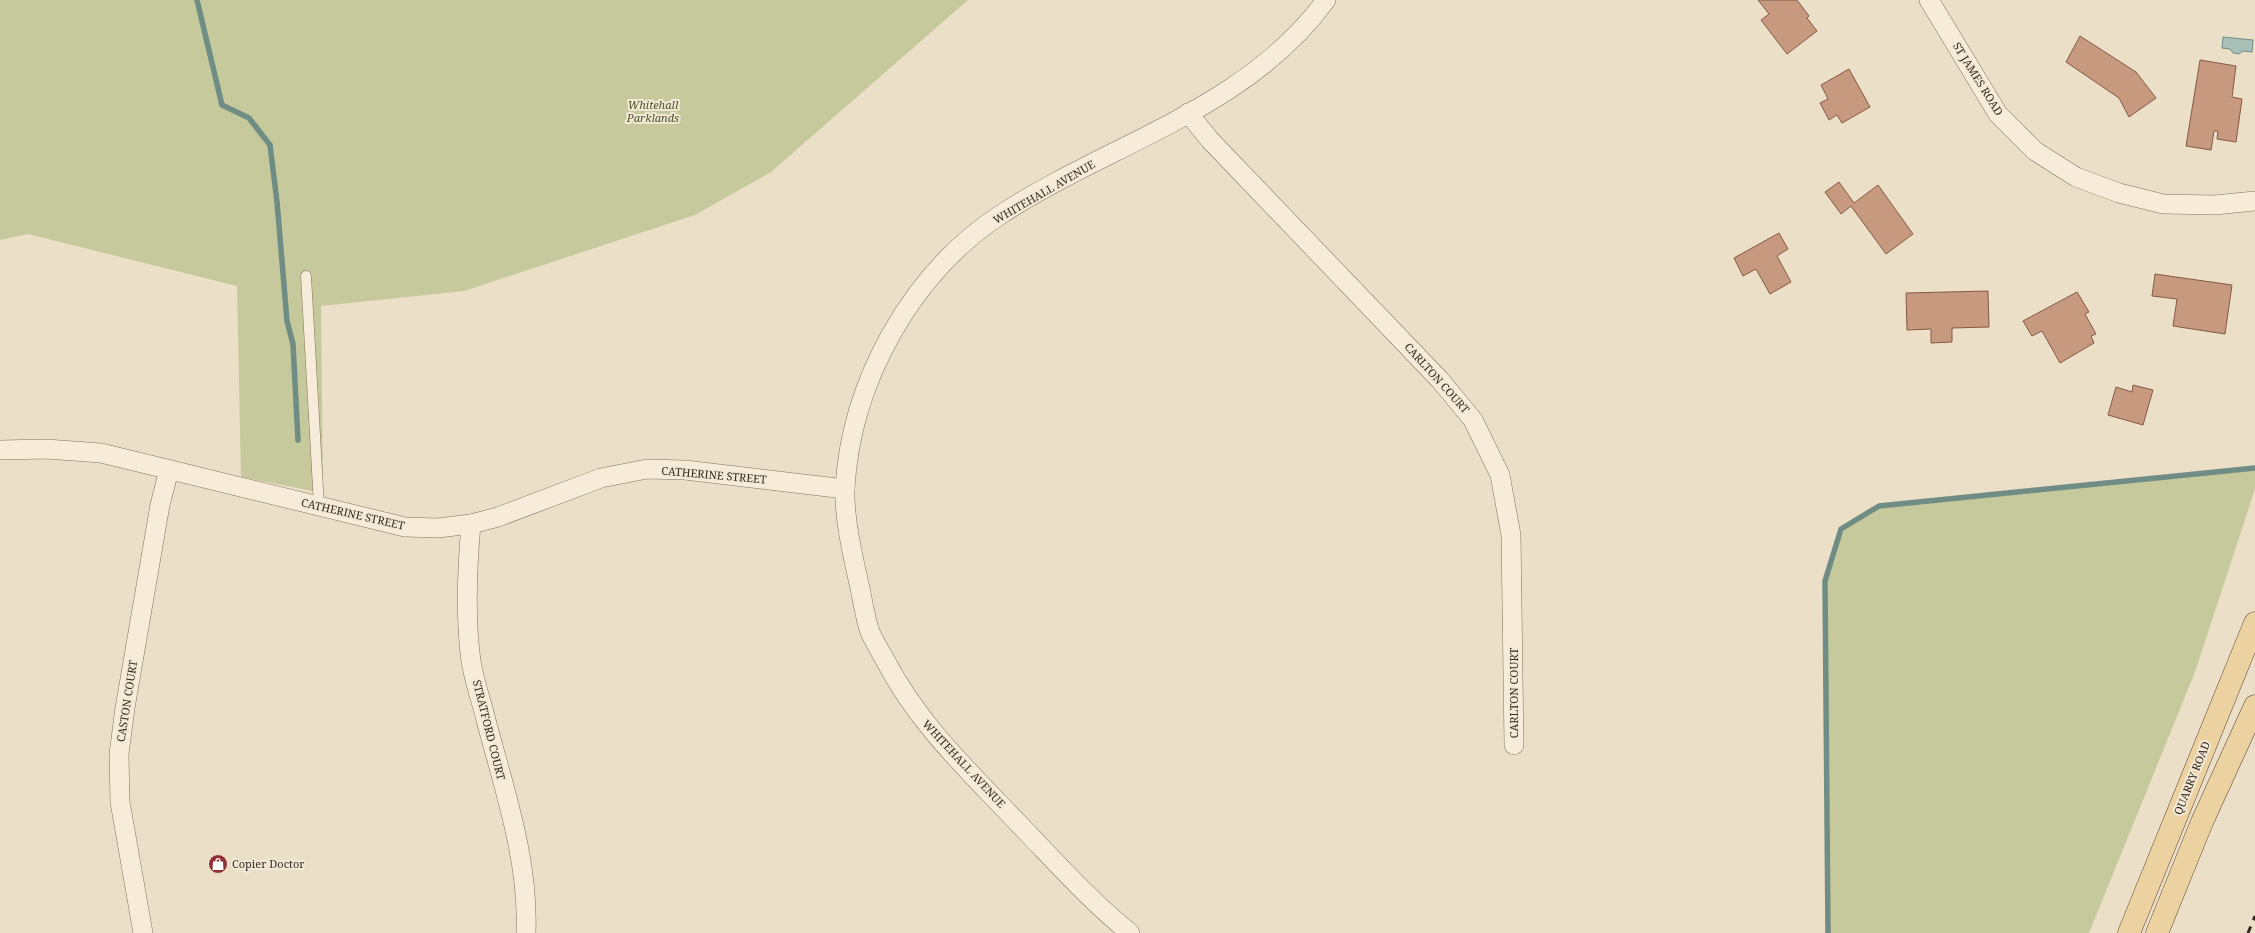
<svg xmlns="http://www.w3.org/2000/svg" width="2255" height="933" font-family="'Noto Serif',serif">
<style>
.green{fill:#c6c99b}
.water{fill:#a8c0b7;stroke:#6f8d84}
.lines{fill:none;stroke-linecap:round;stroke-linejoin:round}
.stream{stroke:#6f8d84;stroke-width:5.5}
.building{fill:#c7997f;stroke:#845a45}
.lane-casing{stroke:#86715d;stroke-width:11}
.street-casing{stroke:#86715d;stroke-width:20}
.primary-casing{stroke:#544031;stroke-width:23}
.lane{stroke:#f7ecda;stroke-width:10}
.street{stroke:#f7ecda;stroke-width:19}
.primary{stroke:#ecd1a1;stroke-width:22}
.rail{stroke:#372a20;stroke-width:3;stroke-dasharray:7 7;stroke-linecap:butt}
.labels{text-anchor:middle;stroke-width:4;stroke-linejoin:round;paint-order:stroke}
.street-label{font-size:11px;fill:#372a20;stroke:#f3e9d6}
.park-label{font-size:11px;font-style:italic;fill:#4a5228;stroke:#f3e9d6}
.poi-label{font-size:11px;fill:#372a20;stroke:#f3e9d6;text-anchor:start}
</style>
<rect width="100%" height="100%" fill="#ecdfc7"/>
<g class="green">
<path d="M0,0h968l-197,172 -76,43 -231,76 -143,15 2,187 -82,-16 -4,-191 -209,-52 -28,6z"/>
<path d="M2255,468v21l-60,183 -106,261h-261l-3,-352 16,-52 38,-23z"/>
</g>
<path class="water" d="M2223,37l30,3 -1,12 -9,-1 -4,3 -6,-1 -3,-4 -8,-1z"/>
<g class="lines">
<g class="stream">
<path d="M197,0l25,105 27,13 21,27 7,57 10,119 6,23 5,96"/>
<path d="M1828,933l-3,-352 16,-52 38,-23 376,-38"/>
</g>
</g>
<g class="building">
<path d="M1758,0h39l12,16 -2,2 10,13 -30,23 -26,-34 8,-6z"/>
<path d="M2080,36l56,36 20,26 -27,19 -10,-19 -53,-36z"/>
<path d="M2200,60l36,6 -4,31 10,2 -6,43 -19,-3 1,-8h-4l-3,19 -25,-4z"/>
<path d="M1849,69l21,38 -28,16 -5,-8 -8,5 -9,-17 8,-4 -7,-14z"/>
<path d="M1839,182l15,21 24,-18 35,49 -27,20 -35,-48 -10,8 -16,-22z"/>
<path d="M1779,233l9,16 -11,7 14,26 -21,12 -14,-25 -13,7 -9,-18z"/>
<path d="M2155,274l77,11 -7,49 -52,-8 4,-27 -25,-3z"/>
<path d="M1988,291l1,36 -37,1v14l-21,1v-14l-24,1 -1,-37z"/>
<path d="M2077,292l12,20 -4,2 11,20 -5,2 3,7 -34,20 -18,-32 -10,5 -9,-15z"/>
<path d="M2133,385l20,5 -10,35 -35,-10 8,-28 16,5z"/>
</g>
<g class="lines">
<g class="lane-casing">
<path id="lane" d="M306,276l13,230"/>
</g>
<g class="street-casing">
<g id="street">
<path d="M1929,0l69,114 37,37 41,26 43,16 44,11 52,1 40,-4"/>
<path d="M1188,113l22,27 230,240 33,40 27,55 11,60 3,210"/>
<path d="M0,450l46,-1 55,4 304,74 33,1 33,-4 27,-7 103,-39 46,-9 38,1 160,19"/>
<path d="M471,524c-4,45 -6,93 0,137 3,19 10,39 15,59 18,69 43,140 40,213"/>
<path d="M143,933l-23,-131 -1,-48 6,-46 35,-203 9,-35"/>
<path d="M1130,933c-41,-33 -76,-73 -113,-111 -50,-53 -98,-97 -132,-162 -5,-9 -11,-19 -15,-28 -5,-14 -7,-30 -10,-44 -7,-31 -16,-68 -15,-100 6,-106 66,-214 155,-273 108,-71 247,-106 326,-215"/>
</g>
</g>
<g class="primary-casing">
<g id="primary">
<path d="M2129,933l126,-310"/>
<path d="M2157,933l45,-111 53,-116"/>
</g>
</g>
<use href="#lane" class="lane"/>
<use href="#street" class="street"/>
<use href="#primary" class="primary"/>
<path class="rail" d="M2248,933l7,-17"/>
</g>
<defs>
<g id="shop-disc" transform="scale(1)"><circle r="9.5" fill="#913137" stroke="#f3e9d6"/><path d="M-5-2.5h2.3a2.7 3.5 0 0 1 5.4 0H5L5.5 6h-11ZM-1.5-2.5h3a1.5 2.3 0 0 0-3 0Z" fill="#fff"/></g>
</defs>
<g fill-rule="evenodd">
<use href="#shop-disc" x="218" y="864"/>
</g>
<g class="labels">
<g class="street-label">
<text transform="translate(1978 79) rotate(58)" y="4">ST JAMES ROAD</text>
<text transform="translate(1044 192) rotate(-30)" y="4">WHITEHALL AVENUE</text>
<text transform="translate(1437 378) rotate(48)" y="4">CARLTON COURT</text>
<text transform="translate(714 475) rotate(5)" y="4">CATHERINE STREET</text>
<text transform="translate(353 514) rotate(13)" y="4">CATHERINE STREET</text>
<text transform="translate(1514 693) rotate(-90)" y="4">CARLTON COURT</text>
<text transform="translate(127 701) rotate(-81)" y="4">CASTON COURT</text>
<text transform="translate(489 730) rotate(76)" y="4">STRATFORD COURT</text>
<text transform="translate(964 764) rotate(47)" y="4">WHITEHALL AVENUE</text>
<text transform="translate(2192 778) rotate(-68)" y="4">QUARRY ROAD</text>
</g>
<g class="park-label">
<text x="653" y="109">Whitehall<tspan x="653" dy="13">Parklands</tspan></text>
</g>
<g class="poi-label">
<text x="232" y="868">Copier Doctor</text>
</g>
</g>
</svg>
